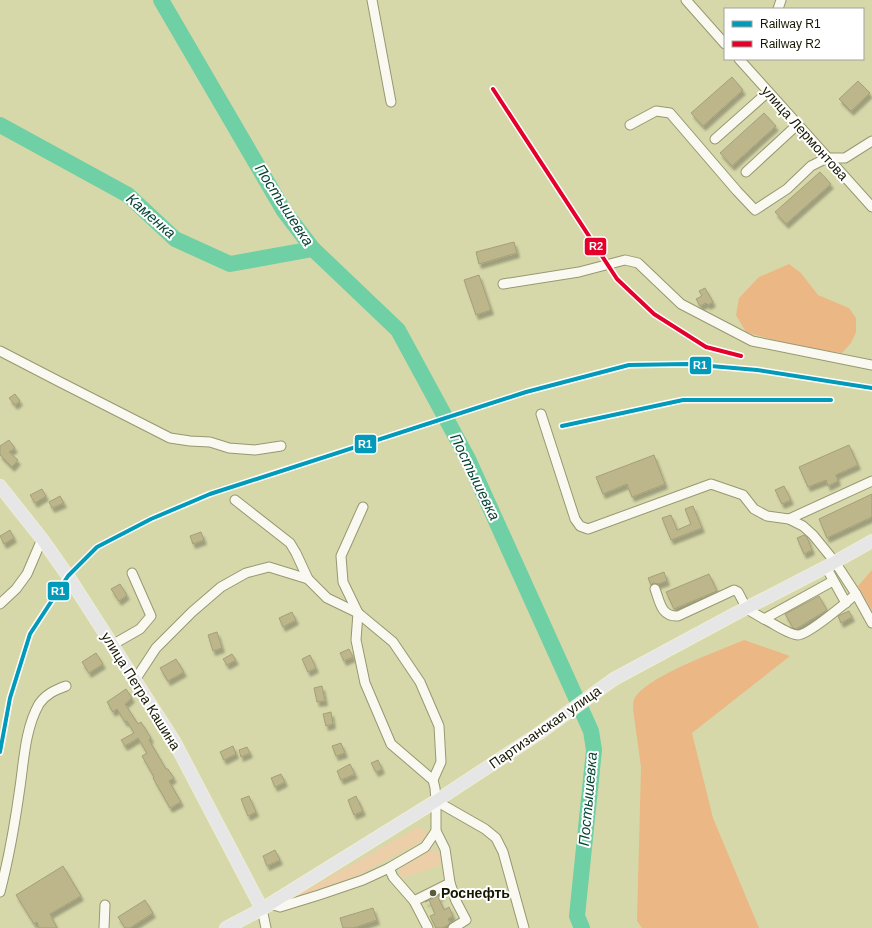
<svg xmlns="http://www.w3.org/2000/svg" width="872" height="928" font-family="Helvetica,sans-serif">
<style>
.green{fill:#eccea9}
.forest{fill:#ebb785}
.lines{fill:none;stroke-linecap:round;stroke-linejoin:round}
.river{stroke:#6ed0a4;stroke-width:16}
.building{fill:#bdb68b;stroke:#a49f7a;filter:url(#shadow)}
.minor-casing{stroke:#979871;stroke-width:11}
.major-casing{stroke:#ededd8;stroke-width:14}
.minor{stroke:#f9f9f2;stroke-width:9}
.major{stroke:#e7e6e7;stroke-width:12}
.rail-1-casing{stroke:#fff;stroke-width:7}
.rail-2-casing{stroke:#fff;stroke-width:7}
.rail-1{stroke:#029ab9;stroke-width:4}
.rail-2{stroke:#e4002b;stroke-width:4}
.poi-dot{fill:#5a5b3b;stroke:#fff;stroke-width:1.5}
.labels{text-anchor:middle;stroke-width:4;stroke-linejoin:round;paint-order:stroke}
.street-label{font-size:14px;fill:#171700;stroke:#fff}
.poi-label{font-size:14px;font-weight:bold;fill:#171700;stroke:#fff;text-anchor:start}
.water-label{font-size:15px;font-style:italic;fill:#074433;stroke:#fff}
.line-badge{stroke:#fff;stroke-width:1.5}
.badge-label{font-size:11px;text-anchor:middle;font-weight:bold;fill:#fff}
</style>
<defs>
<filter id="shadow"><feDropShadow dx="2.5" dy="4.5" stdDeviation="1" flood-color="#0004"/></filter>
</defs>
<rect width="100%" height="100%" fill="#d7d8a9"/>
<g class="green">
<path d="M416,828l7,1 3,3v5l-4,4 -63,34 -68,24z"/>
<path d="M431,850l8,2 2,3 -1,9 -2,2 -35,12 -3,-2 -1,-7z"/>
</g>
<g class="forest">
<path d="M789,264l12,9 17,22 31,13 7,10v14l-5,11 -9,10c-33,-4 -64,-11 -96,-21l-10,-17 3,-17 20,-21z"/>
<path d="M872,570v40l-14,-24z"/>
<path d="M744,640l46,16 -98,77 21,85 46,110h-117l-5,-7 4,-154 -8,-58c0,-3 0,-7 1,-9 8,-22 87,-50 110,-60z"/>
</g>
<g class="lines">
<g class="river">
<path d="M161,0l123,211 29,38 85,81 70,129 123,272 3,19 -17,166 5,12"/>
<path d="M0,125l128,70 47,44 55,25 83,-15"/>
</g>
</g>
<g class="building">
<path d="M732,77l11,13 -40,36 -12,-13z"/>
<path d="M858,81l12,12 -19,18 -12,-12z"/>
<path d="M764,113l12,13 -44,40 -12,-13z"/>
<path d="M820,172l11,12 -45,40 -11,-12z"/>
<path d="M514,242l3,11 -38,11 -3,-12z"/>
<path d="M479,275l12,35 -15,5 -12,-35z"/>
<path d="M705,288l8,14 -5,3 -2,-2 -6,3 -4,-7 6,-3 -3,-5z"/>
<path d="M15,394l5,7 -5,4 -6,-7z"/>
<path d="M9,440l6,8 -6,4 9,8 -6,7 -12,-12v-9z"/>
<path d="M849,445l9,20 -22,10 2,6 -10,5 -2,-6 -18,7 -9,-20z"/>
<path d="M654,455l11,29 -33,13 -5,-13 -24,10 -7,-17z"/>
<path d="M784,486l7,14 -9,4 -7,-14z"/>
<path d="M42,489l4,7 -11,7 -5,-8z"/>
<path d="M872,494v23l-45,21 -8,-19z"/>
<path d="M60,496l4,7 -12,5 -3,-6z"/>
<path d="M693,506l9,22 -31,12 -9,-22 9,-3 6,15 14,-6 -6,-15z"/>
<path d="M10,530l4,8 -10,6 -4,-8z"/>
<path d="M201,532l3,8 -11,4 -3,-8z"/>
<path d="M804,535l3,2 5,13 -8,4 -7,-16z"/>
<path d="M664,572l3,9 -9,3 -5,-1 -2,2 -3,-7z"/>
<path d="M709,574l8,17 -43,18 -8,-17z"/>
<path d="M120,584l7,11 -8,6 -8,-12z"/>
<path d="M819,596l8,14 -31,19 -3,-1 -8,-14z"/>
<path d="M849,611l3,6 -11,6 -3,-7z"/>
<path d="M292,612l4,8 -13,7 -4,-9z"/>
<path d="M217,632l5,16 -9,3 -5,-16z"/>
<path d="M349,649l4,8 -9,4 -4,-8z"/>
<path d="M96,653l7,11 -14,9 -7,-11z"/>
<path d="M232,654l4,6 -9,5 -4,-6z"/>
<path d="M310,655l6,13 -8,4 -6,-13z"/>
<path d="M176,659l8,13 -16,9 -8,-13z"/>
<path d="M322,686l3,15 -8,1 -3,-14z"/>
<path d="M126,689l6,9 -7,6 13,20 3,-2 10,16 -2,2 17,29h2l6,9 -5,3 12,21 -11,6 -17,-30 1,-1 -12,-21 5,-3 -9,-15 -13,8 -4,-6 13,-7 -7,-12 -2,1 -8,-13 -4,3 -6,-10z"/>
<path d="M331,712l2,12 -7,2 -3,-12z"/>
<path d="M341,743l4,10 -9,3 -4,-10z"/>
<path d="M233,746l3,8 -12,6 -4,-8z"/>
<path d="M247,747l3,6 -9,4 -2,-7z"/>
<path d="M378,760l4,9 -6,3 -5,-9z"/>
<path d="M350,764l5,10 -14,6 -4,-9z"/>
<path d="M281,774l4,8 -10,5 -4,-9z"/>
<path d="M249,796l7,16 -8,4 -7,-17z"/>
<path d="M356,796l7,15 -9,4 -6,-15z"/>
<path d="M275,850l5,10 -13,6 -4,-10z"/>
<path d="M63,866l18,30 -31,18 7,14h-18l-2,-6 -3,2 -18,-29z"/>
<path d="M444,893l-6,4 6,13 5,-3 4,9 -5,3 2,4 -2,2 -6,3h-6l-6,-12 5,-2 -6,-14 -4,2z"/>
<path d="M145,900l8,13 -23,15h-5l-7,-11z"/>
<path d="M373,908l4,12 -23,8h-11l-3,-10z"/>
</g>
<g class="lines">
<g class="minor-casing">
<g id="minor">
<path d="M372,0l19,102"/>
<path d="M686,0l39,44"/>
<path d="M778,9l3,-9"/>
<path d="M739,59l133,148"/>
<path d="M630,125l26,-14 14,2 67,78 18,19 32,-21 24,-23 16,-8h18l27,-17"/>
<path d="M715,139l53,-47"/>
<path d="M746,172l51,-47"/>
<path d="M503,284l76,-12 46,-12 13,3 43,41 71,37 120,24"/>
<path d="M0,351l60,31 110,56 20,3 20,1 19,6 26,2 26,-4"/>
<path d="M541,414l34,105 5,7 8,3 123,-45 32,11 11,14 13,7 22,3 14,7 10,9 22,27 21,32 16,29"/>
<path d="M235,500l55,43 6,10 12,26"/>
<path d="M363,507l-22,49 2,26 15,31 -2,27 9,43 26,61 42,36 2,8 1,13v30l9,18 5,34 6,18 10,19 -13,8"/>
<path d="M789,519l83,-38"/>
<path d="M826,567l20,36"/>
<path d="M655,589c5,13 6,28 23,27l56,-26 4,2 9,17 17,10 69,-38"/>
<path d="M0,604l16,-15 11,-15 15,-35"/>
<path d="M764,619c9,4 25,16 34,16 10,0 49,-33 58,-41"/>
<path d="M112,645l28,-16 11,-13 -19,-43"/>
<path d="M135,680l21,-32 36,-36 29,-25 25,-14 23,-6 39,12 19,19 31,15 35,29 27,40 19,44 2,36 -8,18"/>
<path d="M436,801l49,28 11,9 7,14 21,76"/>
<path d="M0,892c9,-34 15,-69 20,-105 4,-27 5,-58 19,-83 7,-10 16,-14 27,-18"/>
<path d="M414,901l36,-18"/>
<path d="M270,904l10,3 39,-12 44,-15 26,-12"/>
<path d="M262,909l4,19"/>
<path d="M104,928l1,-23"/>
<path d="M428,928l-14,-27 -21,-24 -4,-9 36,-21 11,-16"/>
</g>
</g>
<g class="major-casing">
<g id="major">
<path d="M0,486l42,53 26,37 106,165 88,168"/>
<path d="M226,928l36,-19 174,-108 102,-67 76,-55 117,-63 95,-49 46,-26"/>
</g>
</g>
<use href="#minor" class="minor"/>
<use href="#major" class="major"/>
<g class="rail-1-casing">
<g id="rail-1">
<path d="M562,426l121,-26h148"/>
<path d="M0,752l10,-54 20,-64 38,-58 29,-29 54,-28 59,-25 316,-102 103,-27 58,-1 70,6 115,18"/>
</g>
</g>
<g class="rail-2-casing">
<path id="rail-2" d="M493,89l124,190 37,35 52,33 35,9"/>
</g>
<use href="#rail-1" class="rail-1"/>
<use href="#rail-2" class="rail-2"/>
</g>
<circle class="poi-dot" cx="433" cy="893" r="4"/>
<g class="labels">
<g class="street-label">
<text transform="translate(805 133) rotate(48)" y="5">улица Лермонтова</text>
<text transform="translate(141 691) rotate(58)" y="5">улица Петра Кашина</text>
<text transform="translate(545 727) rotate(-35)" y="5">Партизанская улица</text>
</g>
<g class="poi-label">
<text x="441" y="898">Роснефть</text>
</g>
<g class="water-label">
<text transform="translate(284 205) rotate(57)" y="5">Постышевка</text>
<text transform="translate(151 216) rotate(41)" y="5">Каменка</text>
<text transform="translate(475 477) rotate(64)" y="5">Постышевка</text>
<text transform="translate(588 799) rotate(-85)" y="5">Постышевка</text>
</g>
</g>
<g class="line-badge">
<rect x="584" y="237" width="23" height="19" rx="4" fill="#e4002b"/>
<rect x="689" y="356" width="23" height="19" rx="4" fill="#029ab9"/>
<rect x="354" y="434" width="23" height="20" rx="4" fill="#029ab9"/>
<rect x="47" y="581" width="23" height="20" rx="4" fill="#029ab9"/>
</g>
<g class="badge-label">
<text x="596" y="250">R2</text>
<text x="700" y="369">R1</text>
<text x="365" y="448">R1</text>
<text x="58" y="595">R1</text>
</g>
<rect x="724" y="8" width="140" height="52" fill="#ffffff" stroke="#a2a299"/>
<rect x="732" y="21" width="20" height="6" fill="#029ab9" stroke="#a2a299"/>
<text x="760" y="28" font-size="12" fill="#171700">Railway R1</text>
<rect x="732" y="41" width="20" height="6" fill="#e4002b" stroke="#a2a299"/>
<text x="760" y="48" font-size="12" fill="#171700">Railway R2</text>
</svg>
